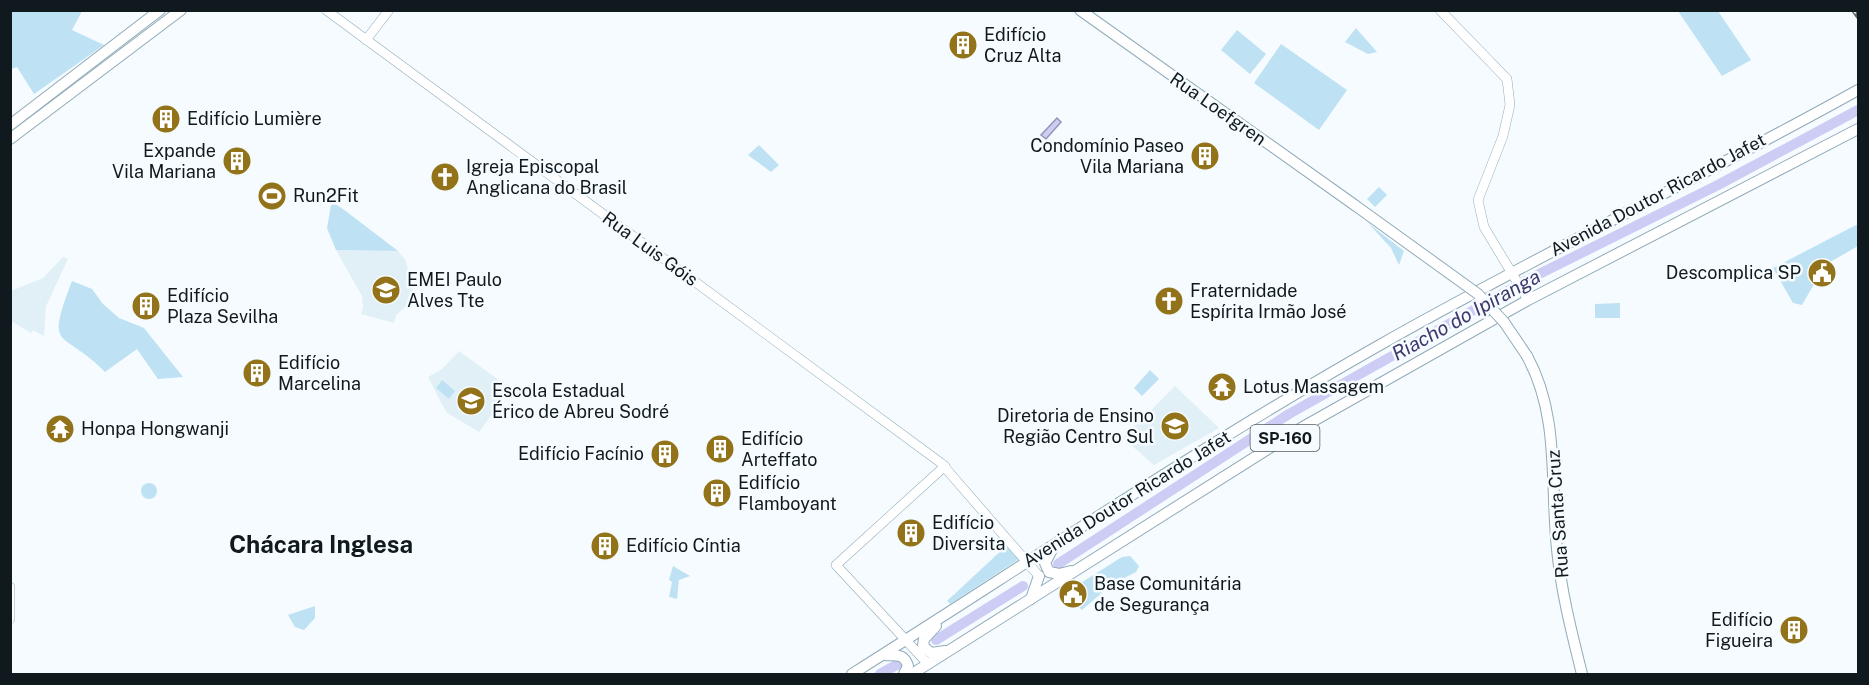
<svg xmlns="http://www.w3.org/2000/svg" width="1869" height="685" font-family="'Public Sans',sans-serif">
<style>
.built{fill:#e1f0f7}
.green{fill:#bee2f3}
.water{fill:#ccccf5;stroke:#9396b4;stroke-width:1.5}
.lines{fill:none;stroke-linecap:round;stroke-linejoin:round}
.river{stroke:#ccccf5;stroke-width:10}
.minor-casing{stroke:#90abb9;stroke-width:10}
.major-casing{stroke:#90abb9;stroke-width:12}
.minor{stroke:#fff;stroke-width:9}
.major{stroke:#fff;stroke-width:10}
.rail-casing{stroke:#5b6468;stroke-width:4}
.rail{stroke:#f5fbfe;stroke-width:1.5;stroke-dasharray:4.5;stroke-linecap:butt}
.major-bridge-casing{stroke:#90abb9;stroke-width:12;stroke-linecap:butt}
.major-bridge{stroke:#fff;stroke-width:10}
.labels{text-anchor:middle;stroke-width:5;stroke-linejoin:round;paint-order:stroke}
.shield{fill:#f5fbfe;stroke:#545d61;stroke-width:1.5}
.shield-label{font-size:16px;font-weight:bold;fill:#0f191e}
.poi-label{font-size:18px;fill:#0f191e;stroke:#f5fbfe;text-anchor:start}
.street-label{font-size:18px;fill:#0f191e;stroke:#f5fbfe}
.water-label{font-size:20px;font-style:italic;fill:#3c386c;stroke:#f5fbfe}
.district-label{font-size:24px;font-weight:bold;fill:#0f191e;stroke:#f5fbfe}
</style>
<rect width="100%" height="100%" fill="#f5fbfe"/>
<g class="built">
<path d="M336,250l62,1 8,10 8,34 -4,8 -14,12 -2,8 -33,-9 2,-6 -1,-12z"/>
<path d="M63,257l5,2 -22,47 -2,30 -11,-6 -2,3 -20,-12v-30l32,-13z"/>
<path d="M459,351l52,38 -32,43 -33,-20 -18,-35 14,-8z"/>
<path d="M1175,386l44,42 -65,37 -31,-27z"/>
</g>
<g class="green">
<path d="M11,10l71,1 -10,19 32,15 -70,49 -17,-27 -6,2z"/>
<path d="M1678,11h40l33,49 -29,16z"/>
<path d="M1356,28l21,24 -9,2 -23,-12z"/>
<path d="M1237,30l29,24 -16,20 -29,-24z"/>
<path d="M1281,44l66,46 -28,40 -65,-47z"/>
<path d="M759,145l20,20 -8,7 -23,-17z"/>
<path d="M1379,187l8,8 -12,12 -8,-8z"/>
<path d="M335,204l8,5 55,42 -62,-1 -9,-22 4,-23z"/>
<path d="M1368,223l36,28 -5,14 -8,-17z"/>
<path d="M1858,224v22l-33,19 -23,40 -9,-2 -20,-35z"/>
<path d="M72,281l20,8 11,15 16,14 25,10 39,49 -25,2 -21,-30 -32,23c-42,-44 -61,-18 -33,-91z"/>
<path d="M1620,303v15h-25v-14z"/>
<path d="M1150,370l9,9 -17,17 -8,-8z"/>
<path d="M442,380l13,11 -6,8 -13,-11z"/>
<circle cx="149" cy="491" r="8"/>
<path d="M1009,547l10,12 -69,45 -3,-3 57,-53z"/>
<path d="M1130,556l9,10 -3,6 -24,12 -30,26 -14,-14v-5l54,-34z"/>
<path d="M673,566l17,10 -11,4 -2,19 -8,-2 3,-15 -3,-2z"/>
<path d="M315,606v12l-11,12 -9,-3 -7,-12z"/>
</g>
<path class="water" d="M1057,118l4,4 -15,17 -5,-4z"/>
<g class="lines">
<g class="river">
<path d="M1058,564l231,-150 236,-133 193,-96 140,-75"/>
<path d="M936,640l87,-54"/>
<path d="M880,674l20,-11"/>
</g>
<g class="minor-casing">
<g id="minor">
<path d="M326,10l615,453 98,113"/>
<path d="M1440,10l67,69 3,26 -7,31 -25,64 6,27 44,73"/>
<path d="M366,40l23,-30"/>
<path d="M10,587v32"/>
<path d="M928,664l-92,-99 109,-99"/>
</g>
</g>
<g class="major-casing">
<g id="major">
<path d="M1080,10l276,196"/>
<path d="M10,125l150,-115"/>
<path d="M10,139l171,-129"/>
<path d="M1527,356c33,60 23,128 30,193 4,42 15,85 25,125"/>
<path d="M1053,548l-8,15 4,9 10,2 12,-3"/>
<path d="M1031,599l8,-23"/>
<path d="M936,626l-12,13 -1,7 8,7 14,-2"/>
<path d="M885,655c11,1 19,-2 23,11l-4,8"/>
<path d="M852,674c174,-110 346,-226 526,-328 158,-90 322,-168 480,-256"/>
<path d="M912,674l389,-246 227,-128 330,-171"/>
</g>
</g>
<use href="#minor" class="minor"/>
<use href="#major" class="major"/>
<g class="rail-casing">
<path id="rail" d="M1853,10l5,7"/>
</g>
<use href="#rail" class="rail"/>
<g class="major-bridge-casing">
<path id="major-bridge" d="M1356,206l122,88 26,28 23,34"/>
</g>
<use href="#major-bridge" class="major-bridge"/>
</g>
<defs>
<g id="building-disc" transform="scale(1.5)"><circle r="9.5" fill="#93731a" stroke="#f5fbfe"/><path d="M-4-6H4V6H1V3H-1V6H-4ZM-2.5-4.3h1.7v1.8h-1.7ZM.8-4.3h1.7v1.8H.8ZM-2.5-1h1.7V.8h-1.7ZM.8-1h1.7V.8H.8Z" fill="#fff"/></g>
<g id="church-disc" transform="scale(1.5)"><circle r="9.5" fill="#93731a" stroke="#f5fbfe"/><path d="M-1.2-6h2.4v3.5h3.3v2.4h-3.3V6h-2.4V-.1h-3.3v-2.4h3.3Z" fill="#fff"/></g>
<g id="stadium-disc" transform="scale(1.5)"><circle r="9.5" fill="#93731a" stroke="#f5fbfe"/><path d="M0-5a6.5 5 0 1 0 0 10a6.5 5 0 1 0 0-10ZM-3.5-1.8h7v3.6h-7Z" fill="#fff"/></g>
<g id="civic-disc" transform="scale(1.5)"><circle r="9.5" fill="#93731a" stroke="#f5fbfe"/><path d="M-.6-6.5H3V-4.5H.6V-3L4-1V1h2V6H-6V1h2V-1L-.6-3ZM-1.2 2.5V6h2.4V2.5Z" fill="#fff"/></g>
<g id="school-disc" transform="scale(1.5)"><circle r="9.5" fill="#93731a" stroke="#f5fbfe"/><path d="M0-5L7-2L0 1L-7-2ZM-4 1L0 2.5L4 1V4Q0 6-4 4Z" fill="#fff"/></g>
<g id="temple-disc" transform="scale(1.5)"><circle r="9.5" fill="#93731a" stroke="#f5fbfe"/><path d="M0-6L5-2H3V0L6.5 2.5H4V6H1.5V3h-3V6H-4V2.5H-6.5L-3 0V-2H-5Z" fill="#fff"/></g>
</defs>
<g fill-rule="evenodd">
<use href="#building-disc" x="963" y="45"/>
<use href="#building-disc" x="166" y="119"/>
<use href="#building-disc" x="1205" y="156"/>
<use href="#building-disc" x="237" y="161"/>
<use href="#church-disc" x="445" y="177"/>
<use href="#stadium-disc" x="272" y="196"/>
<use href="#civic-disc" x="1822" y="273"/>
<use href="#school-disc" x="386" y="290"/>
<use href="#church-disc" x="1169" y="301"/>
<use href="#building-disc" x="146" y="306"/>
<use href="#building-disc" x="257" y="373"/>
<use href="#temple-disc" x="1222" y="387"/>
<use href="#school-disc" x="471" y="401"/>
<use href="#school-disc" x="1175" y="426"/>
<use href="#temple-disc" x="60" y="429"/>
<use href="#building-disc" x="720" y="449"/>
<use href="#building-disc" x="665" y="454"/>
<use href="#building-disc" x="717" y="493"/>
<use href="#building-disc" x="911" y="533"/>
<use href="#building-disc" x="605" y="546"/>
<use href="#civic-disc" x="1073" y="594"/>
<use href="#building-disc" x="1794" y="630"/>
</g>
<g class="labels">
<rect class="shield" x="1250.5" y="425" width="69" height="26" rx="4.5"/>
<g class="shield-label">
<text x="1285" y="444">SP-160</text>
</g>
<g class="poi-label">
<text x="984" y="41">Edifício<tspan x="984" dy="21">Cruz Alta</tspan></text>
<text x="187" y="125">Edifício Lumière</text>
<text x="1184" y="152" text-anchor="end">Condomínio Paseo<tspan x="1184" dy="21">Vila Mariana</tspan></text>
<text x="216" y="157" text-anchor="end">Expande<tspan x="216" dy="21">Vila Mariana</tspan></text>
<text x="466" y="173">Igreja Episcopal<tspan x="466" dy="21">Anglicana do Brasil</tspan></text>
<text x="293" y="202">Run2Fit</text>
<text x="1801" y="279" text-anchor="end">Descomplica SP</text>
<text x="407" y="286">EMEI Paulo<tspan x="407" dy="21">Alves Tte</tspan></text>
<text x="1190" y="297">Fraternidade<tspan x="1190" dy="21">Espírita Irmão José</tspan></text>
<text x="167" y="302">Edifício<tspan x="167" dy="21">Plaza Sevilha</tspan></text>
<text x="278" y="369">Edifício<tspan x="278" dy="21">Marcelina</tspan></text>
<text x="1243" y="393">Lotus Massagem</text>
<text x="492" y="397">Escola Estadual<tspan x="492" dy="21">Érico de Abreu Sodré</tspan></text>
<text x="1154" y="422" text-anchor="end">Diretoria de Ensino<tspan x="1154" dy="21">Região Centro Sul</tspan></text>
<text x="81" y="435">Honpa Hongwanji</text>
<text x="741" y="445">Edifício<tspan x="741" dy="21">Arteffato</tspan></text>
<text x="644" y="460" text-anchor="end">Edifício Facínio</text>
<text x="738" y="489">Edifício<tspan x="738" dy="21">Flamboyant</tspan></text>
<text x="932" y="529">Edifício<tspan x="932" dy="21">Diversita</tspan></text>
<text x="626" y="552">Edifício Cíntia</text>
<text x="1094" y="590">Base Comunitária<tspan x="1094" dy="21">de Segurança</tspan></text>
<text x="1773" y="626" text-anchor="end">Edifício<tspan x="1773" dy="21">Figueira</tspan></text>
</g>
<g class="street-label">
<text transform="translate(1218 109) rotate(35)" y="6">Rua Loefgren</text>
<text transform="translate(1658 195) rotate(-28)" y="6">Avenida Doutor Ricardo Jafet</text>
<text transform="translate(650 249) rotate(36)" y="6">Rua Luis Góis</text>
<text transform="translate(1127 499) rotate(-32)" y="6">Avenida Doutor Ricardo Jafet</text>
<text transform="translate(1558 514) rotate(-94)" y="6">Rua Santa Cruz</text>
</g>
<g class="water-label">
<text transform="translate(1466 315) rotate(-29)" y="7">Riacho do Ipiranga</text>
</g>
<g class="district-label">
<text x="321" y="553">Chácara Inglesa</text>
</g>
</g>
<rect width="1869" height="685" fill="none" stroke="#0f191e" stroke-width="24"/>
</svg>
